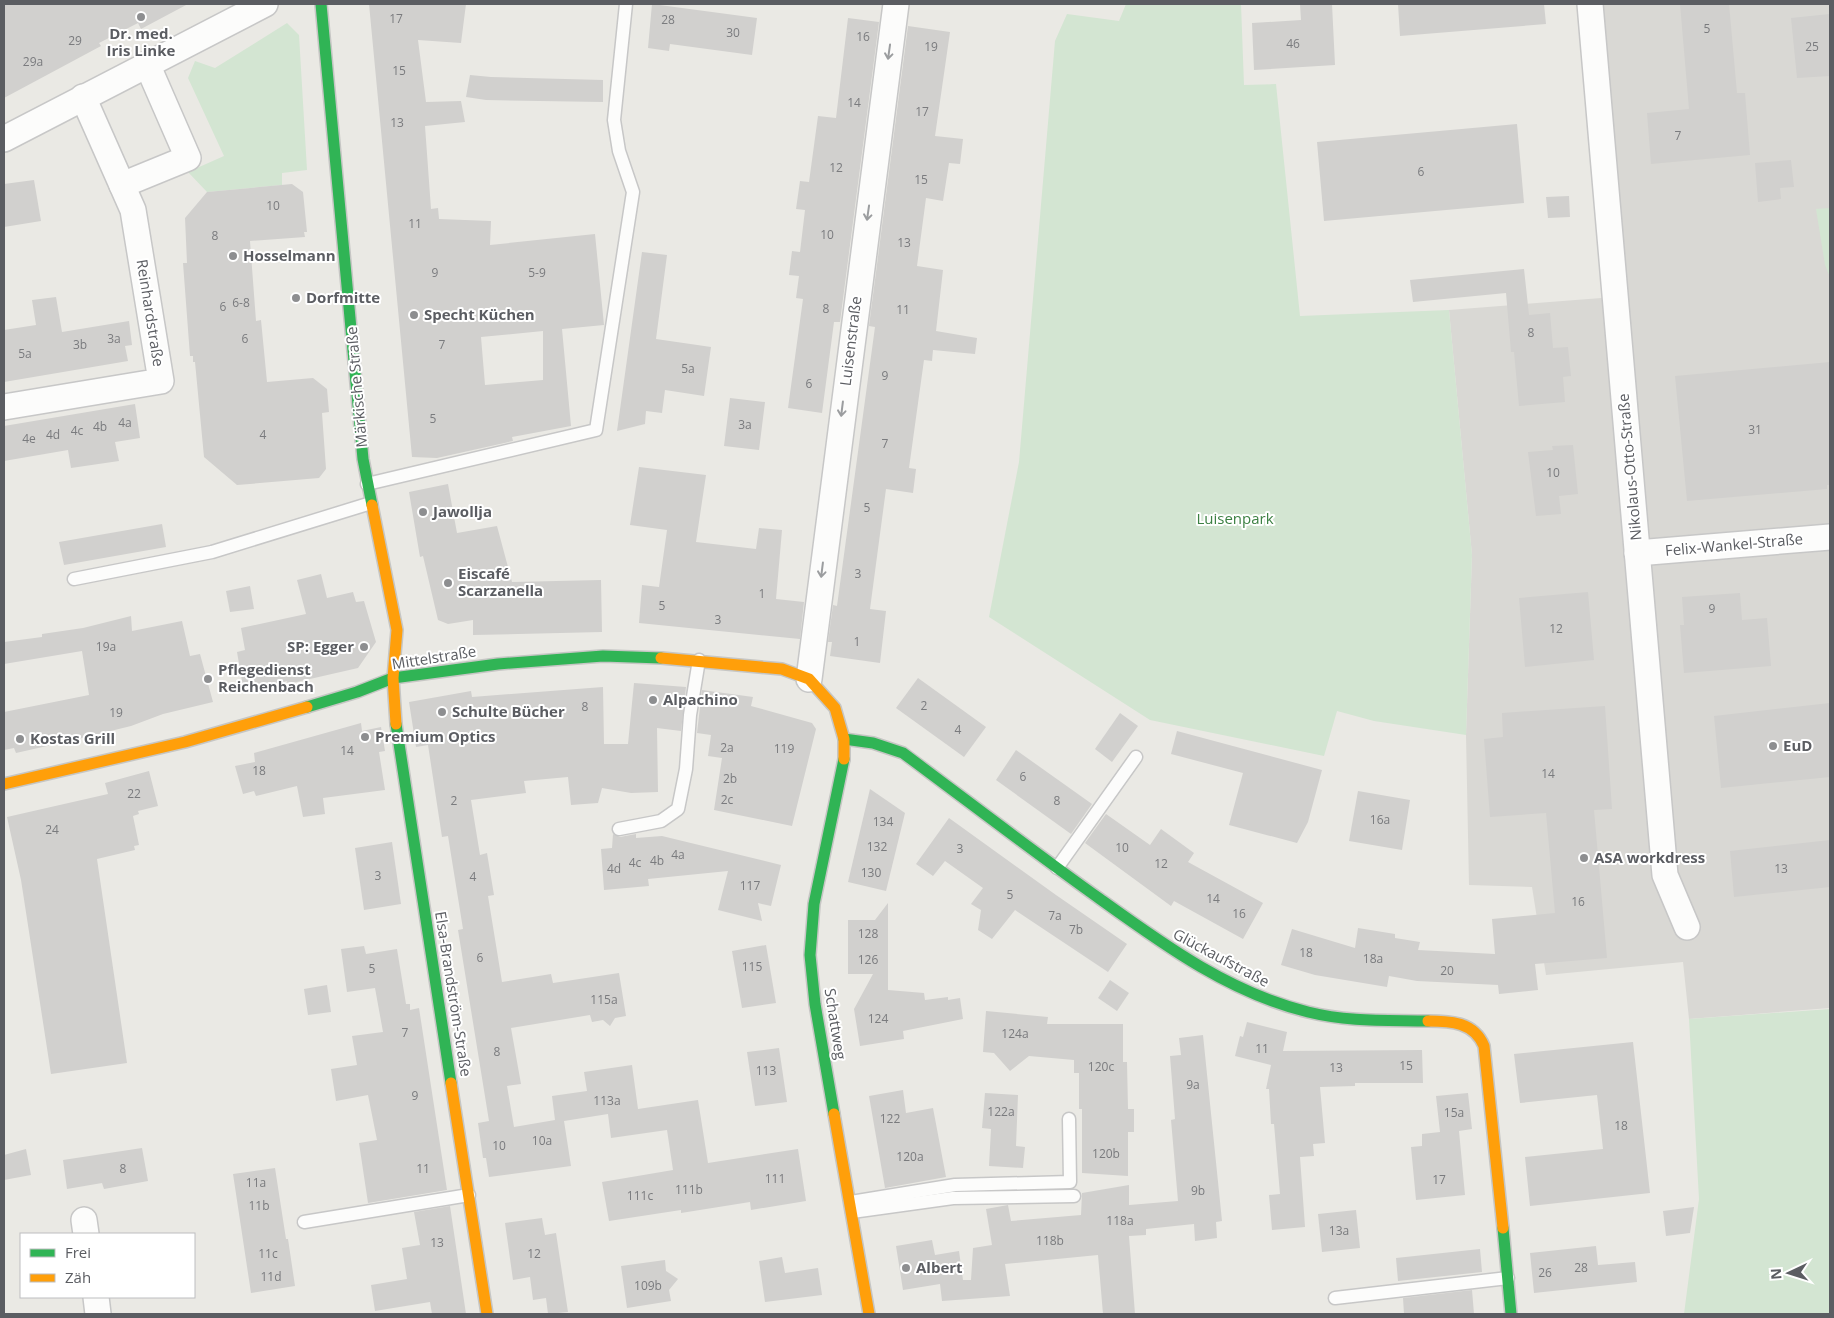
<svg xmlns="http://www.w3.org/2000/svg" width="1834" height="1318" font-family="'Open Sans',sans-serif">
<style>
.industrial{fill:#d9d8d4}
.green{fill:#d3e5d2}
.building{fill:#d1d0ce;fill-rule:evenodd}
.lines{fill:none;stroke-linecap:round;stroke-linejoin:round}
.lane-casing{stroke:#c7c7c7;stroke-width:15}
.street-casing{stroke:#c7c7c7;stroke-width:28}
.fast-casing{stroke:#c6c6c4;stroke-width:14}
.slow-casing{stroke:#c6c6c4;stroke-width:14}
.lane{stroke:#fcfcfb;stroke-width:12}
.street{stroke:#fcfcfb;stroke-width:25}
.fast{stroke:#30b455;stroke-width:11}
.slow{stroke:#ff9f0a;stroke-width:11}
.oneway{stroke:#9b9d9f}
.poi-dot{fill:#8d8e90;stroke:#fff;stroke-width:2}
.labels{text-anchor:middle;stroke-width:4;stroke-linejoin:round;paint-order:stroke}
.number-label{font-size:12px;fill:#7a7b7e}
.poi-label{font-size:15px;font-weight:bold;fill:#5b5d62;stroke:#fff;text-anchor:start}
.street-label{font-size:15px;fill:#5b5d62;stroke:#fff}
.park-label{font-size:15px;fill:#3c8043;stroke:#fff}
</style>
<rect width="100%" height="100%" fill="#eae9e4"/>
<path class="industrial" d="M1600,4h230v1004l-141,11 -6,-57 -137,13 -14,-88 -63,-2 -3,-150 6,-180 -23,-245 178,-14z"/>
<g class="green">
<path d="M1126,4h115l3,81 32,-1 24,232 149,-6 23,245 -6,180 -92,-14 -37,-10 -13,45 -174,-36 -161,-103 30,-155 36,-421 12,-27 52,7z"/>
<path d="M287,23l12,12 8,135 -25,3v12l-75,7 -19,-20 36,-16 -36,-78 7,-17 20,7z"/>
<path d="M1830,208v69l-5,-12 -9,-56z"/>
<path d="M1830,1009v305h-146l15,-115 -10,-180z"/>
</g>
<g class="building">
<path d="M4,4h184l-47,25 -3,-6 -39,20 2,3 -97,52z"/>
<path d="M369,4h97l-5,39 -43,-3 8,62 35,-1 4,21 -40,4 6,83 7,-1 1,11 52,2 -1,24 105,-11 9,91 -42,4 9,97 -59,11 1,4 -76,17 -25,-1zM543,331v49l-58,5 -4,-48z"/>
<path d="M652,4l105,14 -5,37 -82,-11 -1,7 -21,-3z"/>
<path d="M1300,4h32l3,61 -81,5 -2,-47 49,-3z"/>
<path d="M1398,4h146l2,20 -146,12z"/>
<path d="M1680,4h49l8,89h8l5,62 -99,9 -4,-51 42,-4z"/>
<path d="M1830,14v62l-33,2 -6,-60z"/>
<path d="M848,18l31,4 -39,300h-6l-12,91 -34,-5 15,-109 -7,-1 3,-22 -10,-1 3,-24 8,1 5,-42 -9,-1 4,-28 9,1 9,-66 18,2z"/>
<path d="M908,26l42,6 -15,104 28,3 -3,25 -11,-1 -6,38 -17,-3 -9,68 26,4 -7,61 41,7 -2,16 -42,-4 -1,11 -8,-1 -15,108 7,1 -3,24 -27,-4 -16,120 16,2 -6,52 -50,-7 2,-14h-4l5,-37 4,1 38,-279 -6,-1z"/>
<path d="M470,75l21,2 112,3v22l-117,-2 -20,-3z"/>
<path d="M1517,124l7,79 -200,18 -7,-79z"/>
<path d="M1791,160l3,27 -14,1 1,11 -23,3 -3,-39z"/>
<path d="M34,180l7,41 -37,6v-43z"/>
<path d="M292,184l11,8 4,40h-3l1,5 -55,4 6,80 5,-1 6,62 46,-4 14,11 2,23 -7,1 4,56 -7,9 -82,7 -33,-28 -9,-95h-2v-6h-3l-7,-93h4l-2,-45 22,-26z"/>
<path d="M1569,196l1,21 -22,1 -2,-21z"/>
<path d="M642,252l25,3 -11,84 55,8 -7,49 -39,-6 -3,23 -16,-2 -1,13 -28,7z"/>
<path d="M1524,269l5,46 21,-2 3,35 15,-1 3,29 -8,1 2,25 -46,4 -5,-54h-3l-5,-59 -93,9 -3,-22z"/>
<path d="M56,297l6,35 67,-11 3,24 -7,1 3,15 -124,21v-52l32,-5 -4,-25z"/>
<path d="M1830,362v123h-3v4l-140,12 -12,-125z"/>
<path d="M730,398l35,4 -6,48 -35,-4z"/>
<path d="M135,404l5,34 -25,4 4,19 -48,7 -3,-18 -64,11v-35z"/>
<path d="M1573,445l5,49 -19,2 2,18 -25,2 -8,-64 25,-2 -1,-4z"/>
<path d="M639,467l67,8 -10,67 60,7 3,-21 23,2 -6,69 28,3 -4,37 -161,-16 3,-38 17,2 8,-57 -37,-5z"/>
<path d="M448,484l9,49 40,-7 15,56 89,-2 1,52 -129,3v-15l-25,4 -10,-4 -15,-64 -3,1 -11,-65z"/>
<path d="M162,524l4,23 -102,18 -5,-23z"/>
<path d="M321,574l6,24 26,-6 3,10 8,-1 12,41 -18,26 -70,16 -1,-3 -43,12 -7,-41 8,-2 -4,-22 65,-14 -9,-34z"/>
<path d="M250,586l4,23 -24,3 -4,-21z"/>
<path d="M1588,592l6,68 -69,7 -6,-69z"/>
<path d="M1740,593l2,27 25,-2 4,48 -87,7 -4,-48h4l-2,-28z"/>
<path d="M131,616l1,15 50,-10 8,35 10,-2 13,48 -50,12 -32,12 -53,13 -62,14 -2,-5 -10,2v-38l85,-17 -7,-44 -78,13v-22l38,-5v-3l41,-6z"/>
<path d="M918,678l68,49 -22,30 -68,-49z"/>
<path d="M634,683l52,4 -5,44 -24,-3 1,64 -27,1 -29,-5 -4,15 -27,2 -3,-28 -44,4 2,12 -55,7 9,55 7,-2 7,42 -6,1 14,86 49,-8 2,9 66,-10 7,43 -11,2 -5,8 -7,-6 -11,2 -2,-7 -79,13 10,56 -14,2 7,41 41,-7 -3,-24 35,-5 -3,-19 48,-7 6,44 60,-9 10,63 90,-14 8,52 -55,9 -1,-8 -69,11v-3l-72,11 -7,-39 71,-12 -6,-40 -56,8 -3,-24 -44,7 7,45 -82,11 -3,-19h-3l-5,-35 11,-2 -31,-191 5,-1 -15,-93 -6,1 -14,-92 -12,2 -7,-45 62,-11 1,6 131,-10 1,57h24z"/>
<path d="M702,690l51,7 -2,9 61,17 4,6 -24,97 -78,-16 8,-52 -14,-2 3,-21 -14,-2z"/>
<path d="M1830,703v74l-109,11 -7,-72z"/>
<path d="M1605,706l7,103 -18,1 13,148 -72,6 3,26 -39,4 -1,-9 -81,-4 -28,-5 -2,11 -72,-12 -34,-10 11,-36 63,19 3,-20 37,6v4l25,4 -2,8 77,4 -3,-35 63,-6 -9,-100 -56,4 -6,-78 19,-2 -1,-24z"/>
<path d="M1120,713l18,13 -26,36 -17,-13z"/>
<path d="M361,723l1,8 19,-4 4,24 -6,1 6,38 -62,8 2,16 -22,3 -6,-31 -41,10 -2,-5 -11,3 -8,-28 20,-4 -1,-9z"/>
<path d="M1177,731l145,39 -14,52 -11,21 -68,-18 14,-52 -72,-19z"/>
<path d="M1016,750l76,54 -21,30 -75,-54z"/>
<path d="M149,771l9,35 -20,5 1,3 -6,2 6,29 -5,1 1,4 -38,9 30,204 -76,11 -30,-194 -14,-63 101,-23 -3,-11z"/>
<path d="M870,789l35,24 -19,78 -38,-9z"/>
<path d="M1358,791l52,9 -8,50 -53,-9z"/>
<path d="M1106,814l44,31 11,-16 33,24 -6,9 75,41 -20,36 -69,-38 -3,5 -86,-63z"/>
<path d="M949,818l107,77 71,49 -19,28 -93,-62 -23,29 -14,-9 3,-20 -10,-6 12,-16 -38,-27 -12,15 -17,-12z"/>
<path d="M613,834l7,3 16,-3v4l26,-2 119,29 -10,41 -13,-3 4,18 -44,-11 10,-39 -80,8 1,7 -45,4 -3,-41 11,-1z"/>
<path d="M1830,840v47l-96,10 -4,-46z"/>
<path d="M392,842l9,62 -37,6 -9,-62z"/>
<path d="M888,903v87l36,3 1,7 23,-3v3l12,-2 3,21 -60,12 1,8 -44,7 -6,-37 19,-35h-25v-54h27z"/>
<path d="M766,945l10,58 -34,5 -10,-57z"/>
<path d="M364,946l2,8 31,-5 9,55h4v6l9,-2 28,182 -79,13 -9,-60 18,-3 -9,-45 -32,6 -5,-32 26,-4 -5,-29 31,-4 -8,-44 -28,4 -6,-43z"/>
<path d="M1110,980l19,13 -12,18 -19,-13z"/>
<path d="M327,985l4,27 -23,3 -4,-26z"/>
<path d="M986,1011l62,6 -1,7h76v38h4l1,47h6v23h-6v44l-46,-3v-64h-3v-36h-5v-13l-45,-4 -19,15 -16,-18 -11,-1z"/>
<path d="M1247,1022l40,10 -4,19 139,-1 1,33h-68v3l-35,1 5,56 -12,1 1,12 -14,1 5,70 -33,3 -3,-35 11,-1 -6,-70h-3l-2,-35h-3l5,-24 -36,-9 5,-20 3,1z"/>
<path d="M1203,1035l19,186 -6,1 1,16 -22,3 -1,-17 -48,5v6l-17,1 6,78h-32l-5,-59 -93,9 5,32 -68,5 -2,-17 -37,6 -7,-44 36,-6 3,15 24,-4 4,29h8l2,-32 19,-3 -6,-36 22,-4 3,16 70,-6 1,-22 47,-8v20l49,-4 -7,-81 4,-1 -5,-63 11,-1 -2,-17z"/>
<path d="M1633,1042l17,151 -120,13 -5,-49 78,-8 -6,-54 -77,8 -6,-49z"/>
<path d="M779,1048l8,54 -32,4 -8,-54z"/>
<path d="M903,1090l3,23 27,-5 13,69 -61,11 -16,-92z"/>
<path d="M985,1093l33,2 -2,51 9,1 -2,21 -34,-2 2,-37 -9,-1z"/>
<path d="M1468,1093l4,36 -13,2 6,64 -49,5 -5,-53 11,-1v-12l18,-2 -4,-36z"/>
<path d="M142,1148l6,33 -44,8 -2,-6 -35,6 -4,-29z"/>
<path d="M26,1149l5,26 -27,5v-25z"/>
<path d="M275,1168l11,71h2l7,47 -44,7 -18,-119z"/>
<path d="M450,1206l16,108h-34l-2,-12 -55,9 -4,-26 36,-6 -5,-31 18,-3 -6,-33z"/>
<path d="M1694,1207l-4,26 -24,3 -3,-25z"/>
<path d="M1356,1210l4,38 -38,4 -4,-38z"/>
<path d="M542,1218l3,17 11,-2 12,79 -20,2 -2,-16 -13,2 -3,-23 -17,3 -8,-57z"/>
<path d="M1596,1246l2,19 37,-3 2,20 -103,11 -4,-40z"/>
<path d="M1480,1249l2,23 -84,9 -2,-23z"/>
<path d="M782,1257l3,16 33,-5 4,27 -57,7 -6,-41z"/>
<path d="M665,1260l1,11 12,8 -9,11 2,11 -44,7 -6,-42z"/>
<path d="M1472,1290l2,24h-70l-1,-16z"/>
</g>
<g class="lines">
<g class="lane-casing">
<g id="lane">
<path d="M367,484l229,-54 37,-238 -14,-41 -5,-31 12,-116"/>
<path d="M74,579l138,-27 159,-49"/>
<path d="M619,829l42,-8 17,-12 8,-40 4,-54 9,-55"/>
<path d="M1057,868l79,-111"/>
<path d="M851,1202l104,-17 115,-3 -1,-63"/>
<path d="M852,1212l101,-14 121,-2"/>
<path d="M304,1222l165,-27"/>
<path d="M1335,1298l173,-20"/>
</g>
</g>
<g class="street-casing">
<g id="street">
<path d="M1590,4l75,871 22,52"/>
<path d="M4,139l261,-135"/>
<path d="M122,185l66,-27 -41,-94"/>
<path d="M4,407l157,-26 -28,-171 -50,-113"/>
<path d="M1637,553l193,-16"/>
<path d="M809,679l87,-675"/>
<path d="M84,1220l2,14"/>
<path d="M96,1297l2,17"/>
</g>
</g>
<g class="fast-casing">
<g id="fast">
<path d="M321,4l42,455 9,46"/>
<path d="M307,707l50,-15 36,-14 105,-14 105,-8 58,2"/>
<path d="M396,724l55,359"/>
<path d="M844,739l29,4 30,10c66,49 131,99 197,146 64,46 130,94 208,113 40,10 79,8 120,9"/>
<path d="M834,1114l-19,-110 -5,-49 4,-51 30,-145"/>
<path d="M1503,1228l8,86"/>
</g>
</g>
<g class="slow-casing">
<g id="slow">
<path d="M372,505l25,125 -4,48 3,46"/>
<path d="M661,658l121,11 27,10 26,29 9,31v20"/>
<path d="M4,784l181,-42 122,-35"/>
<path d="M1428,1021c23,0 46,1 56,25l19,182"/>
<path d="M451,1083l36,231"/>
<path d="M834,1114l35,200"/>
</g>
</g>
<use href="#lane" class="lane"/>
<use href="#street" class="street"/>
<use href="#fast" class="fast"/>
<use href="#slow" class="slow"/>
</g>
<defs><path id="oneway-shaft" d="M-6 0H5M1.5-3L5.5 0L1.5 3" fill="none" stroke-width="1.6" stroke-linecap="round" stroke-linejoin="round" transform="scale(1.25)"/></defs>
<g class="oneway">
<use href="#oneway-shaft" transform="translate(889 52) rotate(98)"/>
<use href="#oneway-shaft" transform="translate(868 213) rotate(98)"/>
<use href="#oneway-shaft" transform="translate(842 409) rotate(97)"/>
<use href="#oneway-shaft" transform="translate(822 570) rotate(97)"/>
</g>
<g class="poi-dot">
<circle cx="141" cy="17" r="5"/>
<circle cx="233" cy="256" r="5"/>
<circle cx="296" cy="298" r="5"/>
<circle cx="414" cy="315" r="5"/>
<circle cx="423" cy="512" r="5"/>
<circle cx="448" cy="583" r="5"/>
<circle cx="364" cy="647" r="5"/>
<circle cx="208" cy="679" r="5"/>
<circle cx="653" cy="700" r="5"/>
<circle cx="442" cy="712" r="5"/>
<circle cx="365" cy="737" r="5"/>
<circle cx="20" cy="739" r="5"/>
<circle cx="1773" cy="746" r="5"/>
<circle cx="1584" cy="858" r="5"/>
<circle cx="906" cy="1268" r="5"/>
</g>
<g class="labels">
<g class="number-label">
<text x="396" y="23">17</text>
<text x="668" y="24">28</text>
<text x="1707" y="33">5</text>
<text x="733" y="37">30</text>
<text x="863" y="41">16</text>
<text x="75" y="45">29</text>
<text x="1293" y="48">46</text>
<text x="931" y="51">19</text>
<text x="1812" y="51">25</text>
<text x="33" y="66">29a</text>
<text x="399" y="75">15</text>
<text x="854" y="107">14</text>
<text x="922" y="116">17</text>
<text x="397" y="127">13</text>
<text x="1678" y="140">7</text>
<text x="836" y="172">12</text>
<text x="1421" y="176">6</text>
<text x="921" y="184">15</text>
<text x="273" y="210">10</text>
<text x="415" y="228">11</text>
<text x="827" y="239">10</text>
<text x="215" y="240">8</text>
<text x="904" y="247">13</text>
<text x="435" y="277">9</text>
<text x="537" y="277">5-9</text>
<text x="241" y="307">6-8</text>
<text x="223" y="311">6</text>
<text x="826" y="313">8</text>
<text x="903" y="314">11</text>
<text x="1531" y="337">8</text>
<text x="114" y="343">3a</text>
<text x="245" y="343">6</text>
<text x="80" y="349">3b</text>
<text x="442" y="349">7</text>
<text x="25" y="358">5a</text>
<text x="688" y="373">5a</text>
<text x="885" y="380">9</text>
<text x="809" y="388">6</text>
<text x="433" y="423">5</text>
<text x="125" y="427">4a</text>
<text x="745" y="429">3a</text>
<text x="100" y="431">4b</text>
<text x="1755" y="434">31</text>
<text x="77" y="435">4c</text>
<text x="53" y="439">4d</text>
<text x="263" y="439">4</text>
<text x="29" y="443">4e</text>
<text x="885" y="448">7</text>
<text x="1553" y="477">10</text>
<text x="867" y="512">5</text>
<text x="858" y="578">3</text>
<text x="762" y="598">1</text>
<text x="662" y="610">5</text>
<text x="1712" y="613">9</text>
<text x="718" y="624">3</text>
<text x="1556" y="633">12</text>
<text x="857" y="646">1</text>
<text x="106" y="651">19a</text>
<text x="924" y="710">2</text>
<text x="585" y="711">8</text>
<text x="116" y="717">19</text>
<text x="958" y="734">4</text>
<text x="727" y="752">2a</text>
<text x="784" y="753">119</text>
<text x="347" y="755">14</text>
<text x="259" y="775">18</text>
<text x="1548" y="778">14</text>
<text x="1023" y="781">6</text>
<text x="730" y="783">2b</text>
<text x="134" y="798">22</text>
<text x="727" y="804">2c</text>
<text x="454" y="805">2</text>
<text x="1057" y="805">8</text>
<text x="1380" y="824">16a</text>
<text x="883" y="826">134</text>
<text x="52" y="834">24</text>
<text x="877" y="851">132</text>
<text x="1122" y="852">10</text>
<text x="960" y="853">3</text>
<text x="678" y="859">4a</text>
<text x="657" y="865">4b</text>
<text x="635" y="867">4c</text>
<text x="1161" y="868">12</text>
<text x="614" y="873">4d</text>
<text x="1781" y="873">13</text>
<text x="871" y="877">130</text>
<text x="378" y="880">3</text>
<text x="473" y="881">4</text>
<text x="750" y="890">117</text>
<text x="1010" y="899">5</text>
<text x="1213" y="903">14</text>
<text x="1578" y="906">16</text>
<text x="1239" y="918">16</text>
<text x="1055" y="920">7a</text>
<text x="1076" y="934">7b</text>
<text x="868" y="938">128</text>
<text x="1306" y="957">18</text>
<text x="480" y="962">6</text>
<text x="1373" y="963">18a</text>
<text x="868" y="964">126</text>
<text x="752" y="971">115</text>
<text x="372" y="973">5</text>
<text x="1447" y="975">20</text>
<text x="604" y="1004">115a</text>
<text x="878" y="1023">124</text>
<text x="405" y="1037">7</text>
<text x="1015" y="1038">124a</text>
<text x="1262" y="1053">11</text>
<text x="497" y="1056">8</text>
<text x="1406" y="1070">15</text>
<text x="1101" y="1071">120c</text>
<text x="1336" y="1072">13</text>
<text x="766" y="1075">113</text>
<text x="1193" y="1089">9a</text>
<text x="415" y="1100">9</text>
<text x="607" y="1105">113a</text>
<text x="1001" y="1116">122a</text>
<text x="1454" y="1117">15a</text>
<text x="890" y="1123">122</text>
<text x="1621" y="1130">18</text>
<text x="542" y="1145">10a</text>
<text x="499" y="1150">10</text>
<text x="1106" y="1158">120b</text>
<text x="910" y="1161">120a</text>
<text x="123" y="1173">8</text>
<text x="423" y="1173">11</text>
<text x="775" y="1183">111</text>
<text x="1439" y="1184">17</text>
<text x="256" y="1187">11a</text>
<text x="689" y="1194">111b</text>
<text x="1198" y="1195">9b</text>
<text x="640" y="1200">111c</text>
<text x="259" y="1210">11b</text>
<text x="1120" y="1225">118a</text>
<text x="1339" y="1235">13a</text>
<text x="1050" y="1245">118b</text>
<text x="437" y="1247">13</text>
<text x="268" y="1258">11c</text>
<text x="534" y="1258">12</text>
<text x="1581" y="1272">28</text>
<text x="1545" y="1277">26</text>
<text x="271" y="1281">11d</text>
<text x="648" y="1290">109b</text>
</g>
<g class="poi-label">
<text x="141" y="39" text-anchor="middle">Dr. med.<tspan x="141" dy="17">Iris Linke</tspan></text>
<text x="243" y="261">Hosselmann</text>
<text x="306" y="303">Dorfmitte</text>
<text x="424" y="320">Specht Küchen</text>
<text x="433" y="517">Jawollja</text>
<text x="458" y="579">Eiscafé<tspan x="458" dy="17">Scarzanella</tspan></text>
<text x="354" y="652" text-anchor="end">SP: Egger</text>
<text x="218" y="675">Pflegedienst<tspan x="218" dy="17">Reichenbach</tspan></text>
<text x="663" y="705">Alpachino</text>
<text x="452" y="717">Schulte Bücher</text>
<text x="375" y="742">Premium Optics</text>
<text x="30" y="744">Kostas Grill</text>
<text x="1783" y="751">EuD</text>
<text x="1594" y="863">ASA workdress</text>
<text x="916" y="1273">Albert</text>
</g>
<g class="street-label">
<text transform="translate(150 313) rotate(81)" y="5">Reinhardstraße</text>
<text transform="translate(851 341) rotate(-83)" y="5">Luisenstraße</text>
<text transform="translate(357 387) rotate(-95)" y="5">Märkische Straße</text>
<text transform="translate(1630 467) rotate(-95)" y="5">Nikolaus-Otto-Straße</text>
<text transform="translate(1734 545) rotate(-5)" y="5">Felix-Wankel-Straße</text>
<text transform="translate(434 658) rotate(-9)" y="5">Mittelstraße</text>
<text transform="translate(1221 958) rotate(28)" y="5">Glückaufstraße</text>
<text transform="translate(453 994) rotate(81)" y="5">Elsa-Brandström-Straße</text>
<text transform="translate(835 1024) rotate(81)" y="5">Schattweg</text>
</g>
<g class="park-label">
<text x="1235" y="524">Luisenpark</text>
</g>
</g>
<rect width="1834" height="1318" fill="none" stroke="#5b5d62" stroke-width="10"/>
<rect x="20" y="1233" width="175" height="65" fill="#ffffff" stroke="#bdbec0"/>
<rect x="30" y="1249" width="25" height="8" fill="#30b455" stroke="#bdbec0"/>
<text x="65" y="1258" font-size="15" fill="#5b5d62">Frei</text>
<rect x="30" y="1274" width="25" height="8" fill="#ff9f0a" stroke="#bdbec0"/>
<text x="65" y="1283" font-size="15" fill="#5b5d62">Zäh</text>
<g transform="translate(1789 1273) rotate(266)" stroke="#ffffff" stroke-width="4" paint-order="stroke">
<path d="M0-4L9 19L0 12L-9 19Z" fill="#5b5d62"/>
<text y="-8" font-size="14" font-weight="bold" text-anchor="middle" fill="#5b5d62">N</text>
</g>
</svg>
